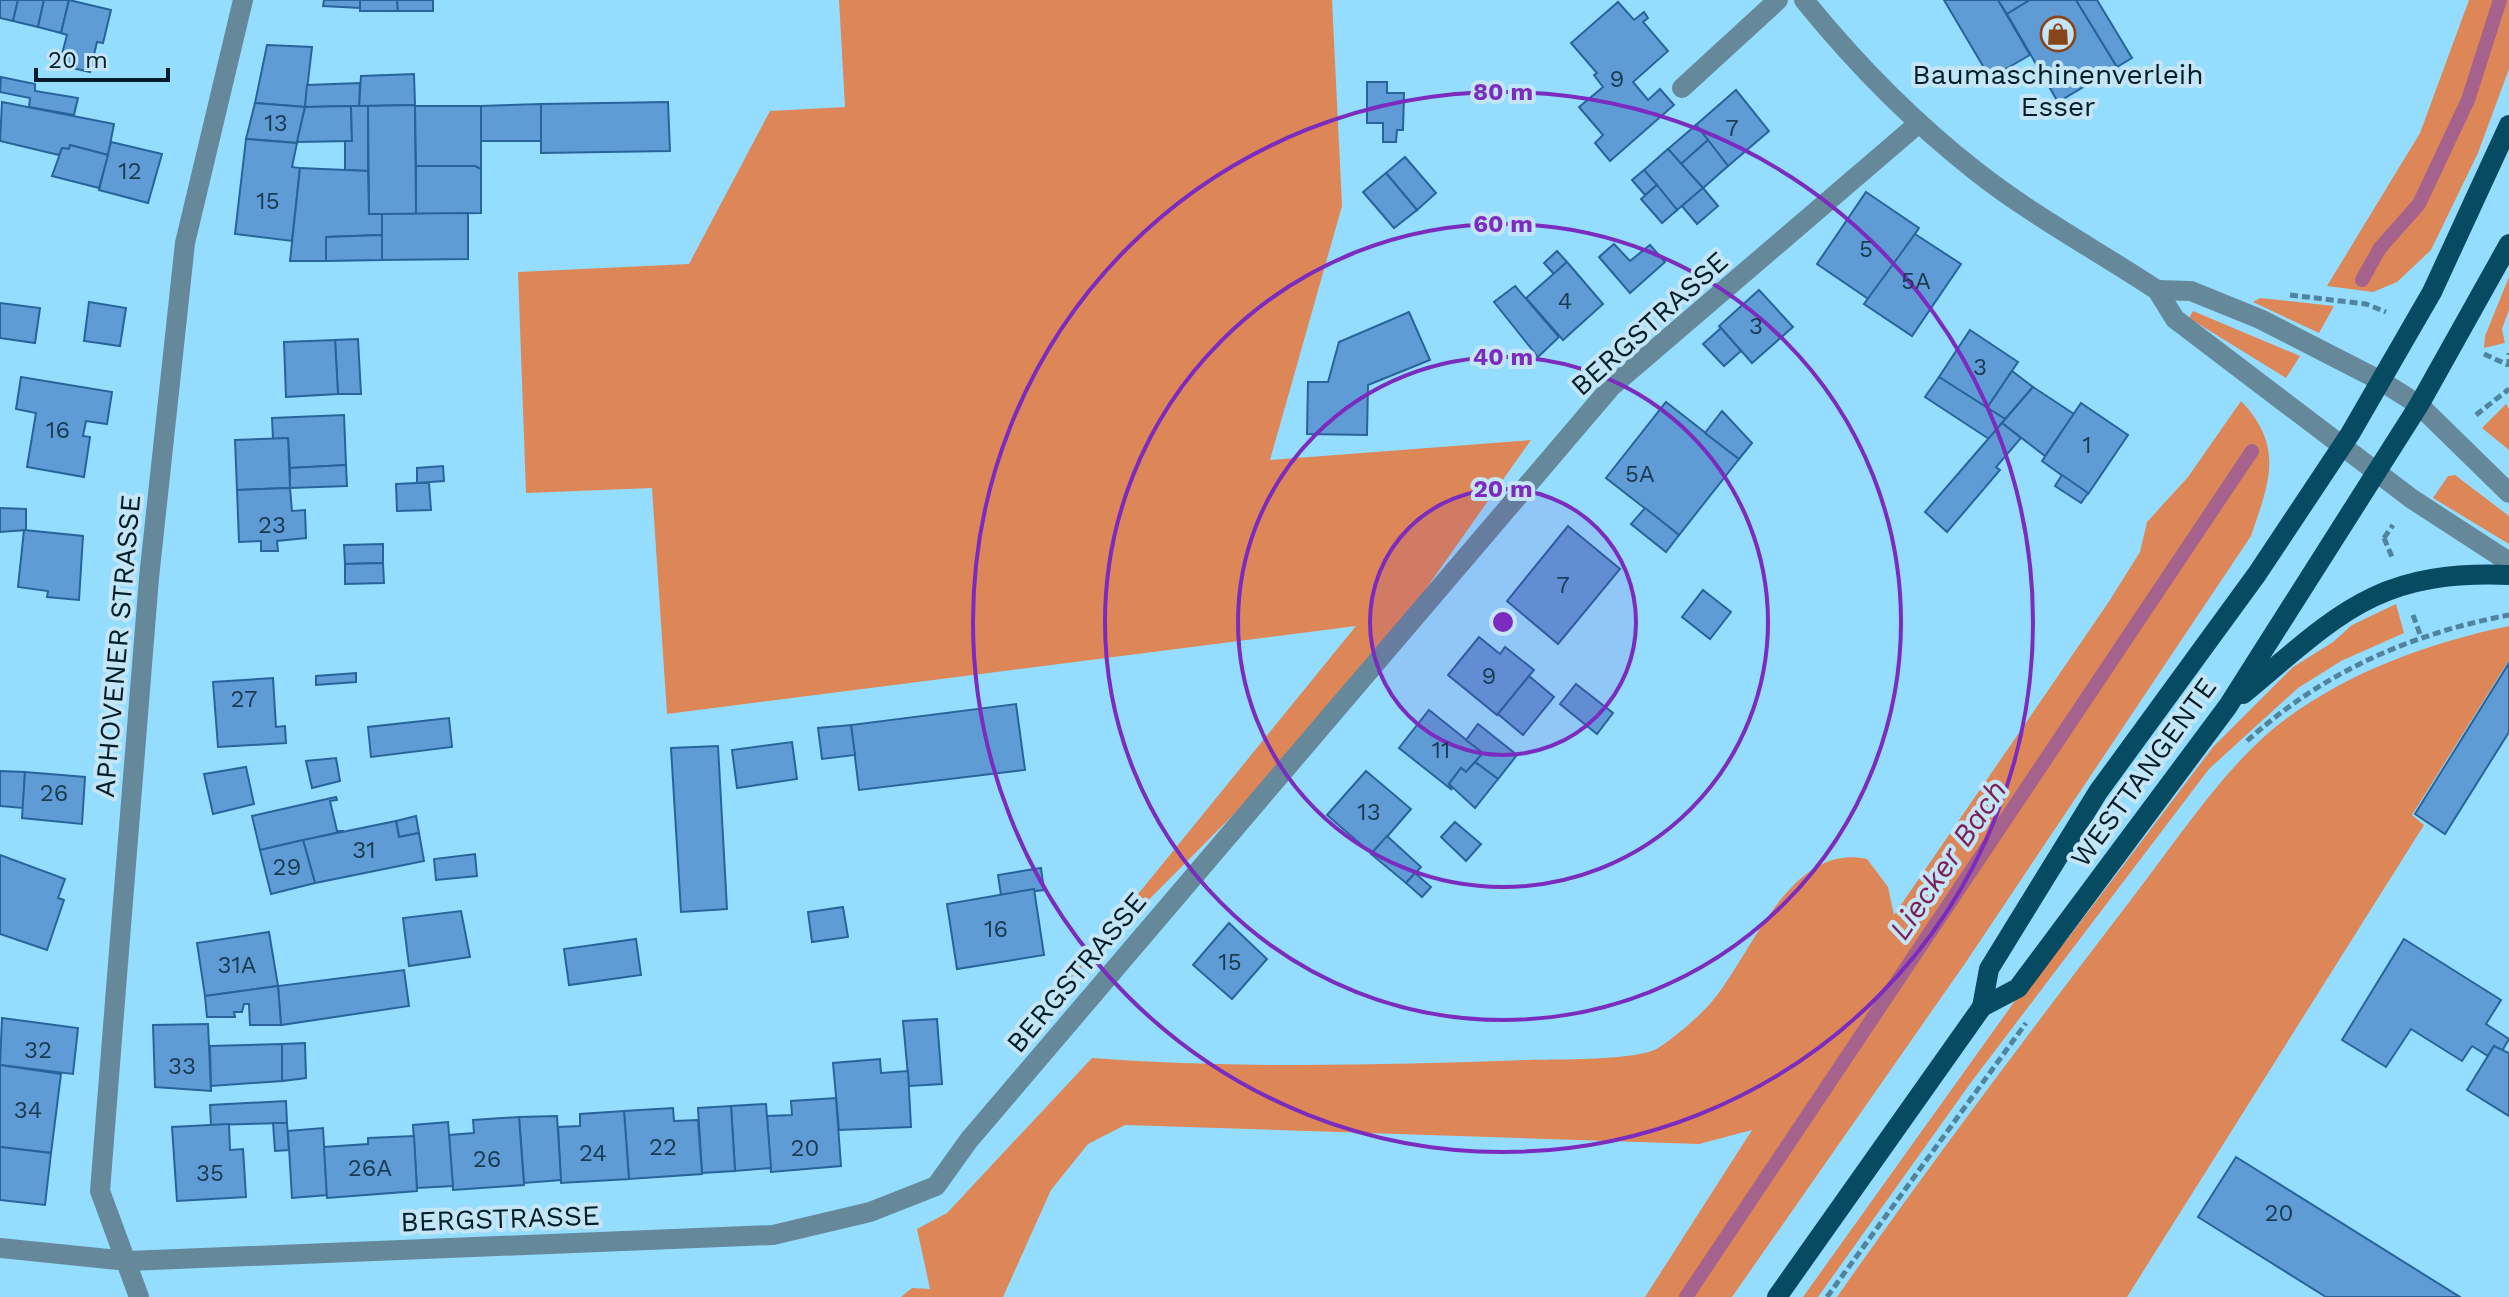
<svg xmlns="http://www.w3.org/2000/svg" width="2509" height="1297" font-family="'Work Sans',sans-serif">
<style>
.green{fill:#dd8758}
.lines{fill:none;stroke-linecap:round;stroke-linejoin:round}
.stream{stroke:#a4628c;stroke-width:14}
.building{fill:#5f9bd5;stroke:#28649b;stroke-width:2}
.path{stroke:#50849c;stroke-width:5;stroke-dasharray:8 4;stroke-linecap:butt}
.minor{stroke:#65899b;stroke-width:20}
.major{stroke:#074b63;stroke-width:20}
.ring{fill:none;stroke:#7b2cbf;stroke-width:4}
.labels{text-anchor:middle;stroke-width:8;stroke-linejoin:round;paint-order:stroke}
.number-label{font-size:24px;fill:#183c54}
.poi-label{font-size:28px;fill:#001d29;stroke:#c3e5f6}
.street-label{font-size:28px;fill:#001d29;stroke:#c3e5f6}
.water-label{font-size:30px;font-style:italic;fill:#7d1f56;stroke:#c3e5f6}
.centre{fill:#7b2cbf;stroke:#c3e5f6;stroke-width:4}
.ring-label{font-size:24px;text-anchor:middle;font-weight:bold;fill:#7b2cbf;stroke:#c3e5f6;stroke-width:8;stroke-linejoin:round;paint-order:stroke}
</style>
<rect width="100%" height="100%" fill="#95ddff"/>
<g class="green">
<path d="M839,0h493l10,206 -72,254 261,-20 -151,214 -146,160 -169,170 291,-358 -689,88 -15,-226 -126,5 -8,-221 171,-8 81,-153 75,-4z"/>
<path d="M2469,0h40v69l-31,84 -47,97 -34,32 -24,10 -46,-6 93,-153z"/>
<path d="M2509,277v33l-7,19 3,14 -21,5 1,-12z"/>
<path d="M2260,298l74,8 -15,27 -66,-31z"/>
<path d="M2193,311l107,45 -14,22 -97,-60z"/>
<path d="M2241,401c44,46 28,82 10,135l-285,426 -234,335h-87l107,-167 -53,14 -574,-19 -37,19 -37,46 -48,107h-102l11,-9 18,1 -13,-60 30,-16 145,-155c145,11 289,7 435,2 27,-1 111,1 131,-12 17,-11 38,-29 51,-43 42,-47 80,-164 158,-146l21,28 6,28 214,-312 32,-51 7,-30 41,-45z"/>
<path d="M2506,404l3,5v41l-27,-22z"/>
<path d="M2455,475l54,41v28l-76,-46 15,-22z"/>
<path d="M2396,604l8,29 -63,28 -43,27 -89,81 -237,312 -154,216h-15l214,-299 52,-61 144,-190 80,-80 40,-25 19,-17z"/>
<path d="M2509,626v34l-97,155 12,10 -297,472h-290c95,-136 195,-268 296,-400 45,-58 95,-136 154,-179 66,-48 142,-75 222,-92z"/>
</g>
<g class="lines">
<g class="stream">
<path d="M2362,280l18,-32 39,-44 49,-104 32,-100"/>
<path d="M1686,1297l566,-846"/>
</g>
</g>
<g class="building">
<path d="M0,0h18l-5,21 -13,-3z"/>
<path d="M18,0h26l-6,27 -25,-6z"/>
<path d="M44,0h25l-8,33 -23,-6z"/>
<path d="M69,0l42,10 -8,33 -6,-1 -7,30 -31,-7 8,-30 -6,-2z"/>
<path d="M324,0h36v8l-37,-2z"/>
<path d="M360,0h37l1,11h-38z"/>
<path d="M397,0h36v11h-35z"/>
<path d="M1944,0h54l32,55 -40,23z"/>
<path d="M1998,0h32l-23,14z"/>
<path d="M2030,0h46l41,67 -59,35 -51,-88z"/>
<path d="M2076,0h21l35,58 -15,9z"/>
<path d="M1618,2l16,18 10,-8 4,6 -5,4 25,29 -35,31 15,18 12,-11 14,16 -64,56 -15,-18 8,-8 -24,-28 24,-20 -9,-12 3,-2 -26,-30z"/>
<path d="M267,45l45,2 -7,60 -50,-4z"/>
<path d="M414,74l1,31 -56,1 2,-30z"/>
<path d="M1,77l34,7v7l43,7 -4,17 -45,-8 1,-9 -30,-6z"/>
<path d="M1367,82h20v11h17l-1,37h-6l-1,12h-13v-19h-16z"/>
<path d="M360,83l-1,23 -54,1 2,-22z"/>
<path d="M1736,90l33,41 -41,35 -32,-41z"/>
<path d="M2,102l112,22 -6,31 -38,-10 -1,4 -7,-1 -3,7 -59,-14z"/>
<path d="M668,102l2,49 -129,2v-49z"/>
<path d="M255,103l50,4 -8,36 -51,-4z"/>
<path d="M541,104v37h-60v-35z"/>
<path d="M415,105l1,109h-47l-1,-108z"/>
<path d="M351,106l1,35 -55,1 8,-35z"/>
<path d="M351,106h17v65l-23,-1v-29h7z"/>
<path d="M415,106h66v63l-6,-3h-59z"/>
<path d="M1696,125l12,15 -27,24 -13,-15z"/>
<path d="M246,139l51,4 -5,24 8,1 -8,73 -57,-7z"/>
<path d="M1708,140l20,26 -25,22 -22,-24z"/>
<path d="M111,142l51,12 -14,49 -49,-13z"/>
<path d="M70,145l38,10 -9,33 -47,-12 10,-28 7,1z"/>
<path d="M1668,149l35,39 -26,22 -33,-40z"/>
<path d="M1405,157l31,36 -19,17 -31,-37z"/>
<path d="M416,166h59l6,3v44l-65,1z"/>
<path d="M300,168l68,3 1,43h13v21l-56,2v24h-36z"/>
<path d="M1644,170l13,15 -12,10 -13,-15z"/>
<path d="M1386,173l31,37 -23,18 -31,-36z"/>
<path d="M1657,185l20,25 -15,13 -21,-24z"/>
<path d="M1703,188l15,18 -21,18 -15,-18z"/>
<path d="M1866,192l53,36 -49,72 -53,-36z"/>
<path d="M468,213v46l-86,1v-46z"/>
<path d="M1915,234l46,30 -49,72 -48,-32z"/>
<path d="M382,235v25l-56,1v-24z"/>
<path d="M1614,244l16,17 20,-16 15,17 -35,31 -31,-36z"/>
<path d="M1557,251l10,11 -13,12 -10,-11z"/>
<path d="M1567,262l36,42 -40,36 -37,-42z"/>
<path d="M1515,286l44,51 -21,20 -44,-55z"/>
<path d="M1759,290l34,37 -41,36 -33,-37z"/>
<path d="M89,302l37,6 -6,38 -36,-5z"/>
<path d="M0,303l40,5 -5,35 -35,-5z"/>
<path d="M1409,312l21,48 -62,25 -1,50 -60,-1 1,-52h20l11,-40z"/>
<path d="M1721,328l20,23 -17,15 -21,-22z"/>
<path d="M1970,330l48,32 -31,46 -48,-31z"/>
<path d="M358,339l3,55h-23l-3,-54z"/>
<path d="M335,340l3,54 -52,3 -2,-55z"/>
<path d="M2012,371l21,16 -28,32 -18,-11z"/>
<path d="M21,377l91,15 -5,32 -21,-3 -3,15 7,1 -6,40 -57,-10 9,-54 -20,-4z"/>
<path d="M1939,377l66,42 -16,20 -64,-42z"/>
<path d="M2033,387l41,27 -29,42 -43,-33z"/>
<path d="M1666,402l73,57 -60,76 -73,-57z"/>
<path d="M2081,403l47,32 -40,59 -46,-33z"/>
<path d="M1722,411l30,32 -13,16 -34,-26z"/>
<path d="M344,415l2,50 -56,3 -2,-30 -15,1 -1,-21z"/>
<path d="M2002,423l19,15 -25,29 4,3 -53,62 -22,-20z"/>
<path d="M288,438l2,50 -53,2 -2,-50z"/>
<path d="M346,465l1,21 -57,2v-20z"/>
<path d="M443,466l1,15 -27,2v-15z"/>
<path d="M2062,475l26,18 -7,10 -26,-17z"/>
<path d="M417,483h12l2,27 -34,1 -1,-27z"/>
<path d="M290,488l2,23 13,-1 1,28 -29,3 1,10h-17v-10l-22,1 -2,-52z"/>
<path d="M0,508l26,1v21l-26,2z"/>
<path d="M1645,508l34,27 -13,17 -35,-28z"/>
<path d="M1568,526l52,43 -62,75 -51,-43z"/>
<path d="M24,530l59,6 -4,64 -32,-3 1,-6 -30,-4z"/>
<path d="M383,544v19l-38,1 -1,-19z"/>
<path d="M383,563l1,20 -39,1v-20z"/>
<path d="M1703,590l28,22 -21,27 -28,-22z"/>
<path d="M1479,637l21,17 5,-7 29,23 -37,45 -49,-40z"/>
<path d="M2509,663v69l-64,102 -30,-20z"/>
<path d="M356,673v9l-40,3v-9z"/>
<path d="M1529,676l25,21 -31,38 -25,-21z"/>
<path d="M273,678l3,49 9,-1 1,17 -68,4 -5,-65z"/>
<path d="M1576,684l37,29 -16,21 -37,-30z"/>
<path d="M1016,704l9,66 -166,20 -8,-65z"/>
<path d="M1429,710l54,43 -17,19 -5,-4 -12,16 3,6 -53,-42z"/>
<path d="M449,718l3,29 -81,10 -3,-30z"/>
<path d="M1478,724l39,31 -19,24 -23,-17 8,-9 -17,-13z"/>
<path d="M851,725l4,30 -33,4 -4,-31z"/>
<path d="M792,742l5,37 -60,9 -5,-38z"/>
<path d="M718,746l9,163 -46,3 -10,-164z"/>
<path d="M336,758l4,23 -28,7 -6,-27z"/>
<path d="M1475,762l23,17 -23,29 -26,-24 12,-16 5,4z"/>
<path d="M246,767l8,37 -41,10 -9,-40z"/>
<path d="M0,771l25,1 -2,36 -23,-2z"/>
<path d="M1366,771l45,38 -39,45 -45,-39z"/>
<path d="M25,772l60,5 -3,47 -60,-6z"/>
<path d="M336,797l1,3 -7,1 7,30h7l-84,19 -8,-34z"/>
<path d="M416,816l3,17 -20,4 -3,-16z"/>
<path d="M396,821l3,16 20,-4 5,28 -109,22 -12,-43z"/>
<path d="M1455,822l26,22 -15,17 -25,-24z"/>
<path d="M1387,836l34,31 -15,16 -35,-29z"/>
<path d="M303,840l12,43 -44,11 -11,-44z"/>
<path d="M475,854l2,22 -41,4 -2,-21z"/>
<path d="M0,855l65,24 -7,19 6,2 -17,50 -47,-16z"/>
<path d="M1041,868l3,22 -43,5 -3,-20z"/>
<path d="M1415,873l16,14 -9,10 -16,-14z"/>
<path d="M1034,889l10,66 -87,14 -10,-65z"/>
<path d="M843,907l5,30 -36,5 -4,-30z"/>
<path d="M461,911l9,46 -61,9 -6,-48z"/>
<path d="M1229,923l38,36 -35,40 -39,-34z"/>
<path d="M269,932l9,54 -73,10 -8,-53z"/>
<path d="M636,939l5,36 -72,10 -5,-36z"/>
<path d="M2404,939l97,61 -15,24 23,15 -7,12 -8,-5 -6,10 -16,-10 -10,15 -51,-32 -25,38 -44,-27z"/>
<path d="M404,970l5,36 -128,19 -3,-39z"/>
<path d="M278,986l3,39h-31l-1,-21h-5l-2,8h-8l1,5h-28l-2,-21z"/>
<path d="M2,1018l76,10 -5,46 -73,-9z"/>
<path d="M937,1019l5,65 -33,2 -6,-65z"/>
<path d="M208,1024l3,67 -56,-4 -2,-62z"/>
<path d="M305,1043l1,35 -24,3v-37z"/>
<path d="M282,1044v37l-71,5 -1,-40z"/>
<path d="M2494,1046l15,7v63l-42,-26z"/>
<path d="M880,1059l1,14 27,-2 3,56 -72,3 -6,-67z"/>
<path d="M0,1065l61,9 -10,79 -51,-6z"/>
<path d="M836,1098l5,68 -70,6 -4,-56 25,-1 -1,-14z"/>
<path d="M286,1101l1,22 -76,2 -1,-20z"/>
<path d="M766,1104l5,64 -36,3 -4,-65z"/>
<path d="M731,1106l4,65 -33,2 -4,-65z"/>
<path d="M673,1108l1,13 24,-1 4,54 -73,5 -5,-68z"/>
<path d="M624,1111l5,68 -68,4 -3,-56 22,-1v-12z"/>
<path d="M557,1116l4,64 -37,3 -5,-66z"/>
<path d="M519,1117l5,68 -71,5 -4,-55 25,-2 -1,-13z"/>
<path d="M448,1122l5,64 -36,2 -4,-63z"/>
<path d="M273,1123h14l2,27 -14,1z"/>
<path d="M229,1124l1,26 13,-1 3,48 -69,4 -5,-74z"/>
<path d="M323,1128l4,67 -35,3 -4,-67z"/>
<path d="M414,1136l3,55 -90,7 -3,-51 44,-3v-6z"/>
<path d="M0,1147l51,6 -6,52 -45,-5z"/>
<path d="M2236,1157l224,140h-134l-128,-80z"/>
</g>
<g class="lines">
<g class="path">
<path d="M2290,295l76,9 20,8"/>
<path d="M2484,354l24,11"/>
<path d="M2509,367v-14"/>
<path d="M2476,415l33,-26"/>
<path d="M2384,538l9,-13"/>
<path d="M2384,538l8,19"/>
<path d="M2413,615l8,22"/>
<path d="M2247,741c75,-68 162,-107 262,-126"/>
<path d="M1827,1297l199,-274"/>
</g>
<g class="minor">
<path d="M1804,0c51,63 109,122 173,172 56,44 121,79 180,118l18,29 237,180 97,63"/>
<path d="M1682,88l96,-88"/>
<path d="M2157,290l34,1 69,28 121,62 38,24 90,88"/>
<path d="M0,1248l128,13 645,-26 97,-23 66,-26 33,-46 642,-753 308,-264"/>
<path d="M139,1297l-39,-106 15,-190 34,-423 36,-335 58,-243"/>
</g>
<g class="major">
<path d="M2243,694c96,-80 133,-124 266,-119"/>
<path d="M1982,1007l7,-38 109,-177 159,-218 93,-140 82,-142 77,-167"/>
<path d="M1777,1297l205,-290 36,-19 210,-282 191,-301 90,-161"/>
</g>
</g>
<circle cx="1503" cy="622" r="133" fill="#7b2cbf" fill-opacity=".12"/>
<g class="ring">
<circle cx="1503" cy="622" r="133"/>
<circle cx="1503" cy="622" r="265"/>
<circle cx="1503" cy="622" r="398"/>
<circle cx="1503" cy="622" r="530"/>
</g>
<defs>
<g id="shop-ring" transform="scale(1.8)"><circle r="9.5" fill="#c3e5f6" stroke="#89451a" stroke-width="1.5"/><path d="M-5-2.5h2.3a2.7 3.5 0 0 1 5.4 0H5L5.5 6h-11ZM-1.5-2.5h3a1.5 2.3 0 0 0-3 0Z" fill="#89451a"/></g>
</defs>
<g fill-rule="evenodd">
<use href="#shop-ring" x="2058" y="34"/>
</g>
<g class="labels">
<g class="number-label">
<text x="1617" y="87">9</text>
<text x="276" y="131">13</text>
<text x="1732" y="136">7</text>
<text x="130" y="179">12</text>
<text x="268" y="209">15</text>
<text x="1866" y="257">5</text>
<text x="1916" y="289">5A</text>
<text x="1565" y="309">4</text>
<text x="1756" y="334">3</text>
<text x="1980" y="375">3</text>
<text x="58" y="438">16</text>
<text x="2087" y="453">1</text>
<text x="1640" y="482">5A</text>
<text x="272" y="533">23</text>
<text x="1563" y="593">7</text>
<text x="1489" y="684">9</text>
<text x="244" y="707">27</text>
<text x="1441" y="758">11</text>
<text x="54" y="801">26</text>
<text x="1369" y="820">13</text>
<text x="364" y="858">31</text>
<text x="287" y="875">29</text>
<text x="996" y="937">16</text>
<text x="1230" y="970">15</text>
<text x="237" y="973">31A</text>
<text x="38" y="1058">32</text>
<text x="182" y="1074">33</text>
<text x="28" y="1118">34</text>
<text x="663" y="1155">22</text>
<text x="805" y="1156">20</text>
<text x="593" y="1161">24</text>
<text x="487" y="1167">26</text>
<text x="370" y="1176">26A</text>
<text x="210" y="1181">35</text>
<text x="2279" y="1221">20</text>
</g>
<g class="poi-label">
<text x="2058" y="84">Baumaschinenverleih<tspan x="2058" dy="32">Esser</tspan></text>
</g>
<g class="street-label">
<text transform="translate(1649 323) rotate(-42)" y="10">BERGSTRASSE</text>
<text transform="translate(117 646) rotate(-85)" y="10">APHOVENER STRASSE</text>
<text transform="translate(2143 772) rotate(-54)" y="10">WESTTANGENTE</text>
<text transform="translate(1076 972) rotate(-50)" y="10">BERGSTRASSE</text>
<text transform="translate(500 1218) rotate(-2)" y="10">BERGSTRASSE</text>
</g>
<g class="water-label">
<text transform="translate(1948 860) rotate(-56)" y="10">Liecker Bach</text>
</g>
</g>
<circle cx="1503" cy="622" r="12" class="centre"/>
<g class="ring-label">
<text x="1503" y="100">80 m</text>
<text x="1503" y="232">60 m</text>
<text x="1503" y="365">40 m</text>
<text x="1503" y="497">20 m</text>
</g>
<path d="M36 68v12h132v-12" fill="none" stroke="#001d29" stroke-width="4"/>
<text x="48" y="68" font-size="24" fill="#001d29" stroke="#c3e5f6" stroke-width="6" paint-order="stroke">20 m</text>
</svg>
